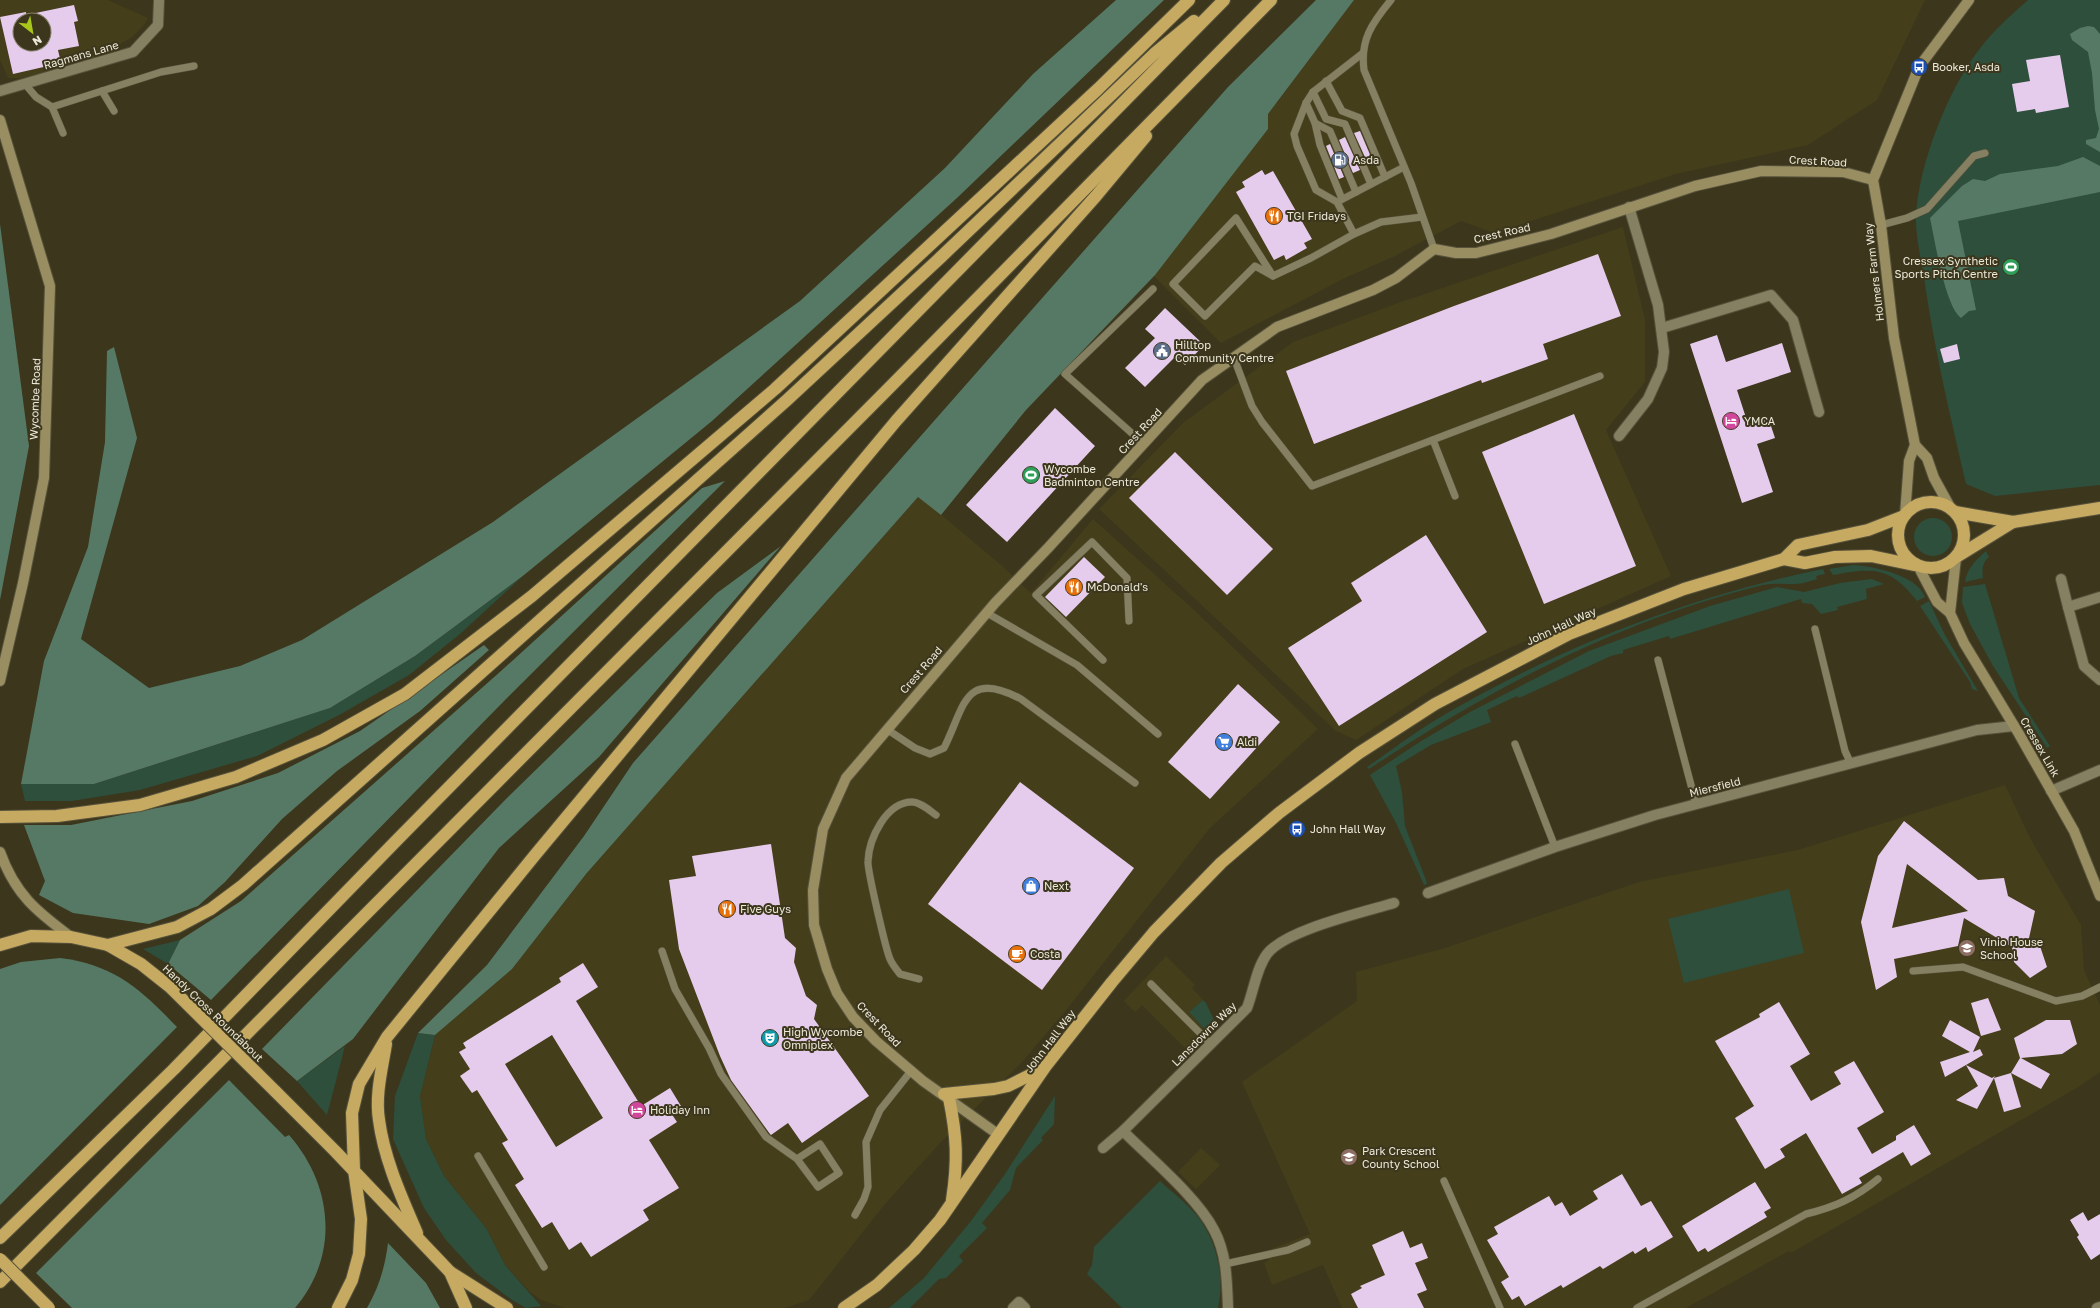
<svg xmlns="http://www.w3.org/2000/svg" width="2100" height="1308" font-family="'Golos Text',sans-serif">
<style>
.built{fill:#453e1b;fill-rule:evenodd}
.green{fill:#2d4f3c}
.forest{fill:#567965}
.building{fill:#e5ccec;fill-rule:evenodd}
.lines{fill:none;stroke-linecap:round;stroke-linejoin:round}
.lane-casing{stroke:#57523b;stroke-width:8}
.street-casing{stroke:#57523b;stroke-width:12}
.secondary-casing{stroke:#57523b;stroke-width:12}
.highway-casing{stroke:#57523b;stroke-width:14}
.lane{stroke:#868063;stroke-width:7}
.street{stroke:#868063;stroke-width:10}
.secondary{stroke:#998d62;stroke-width:10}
.highway{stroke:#c6aa61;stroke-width:12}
.highway-bridge-casing{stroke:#57523b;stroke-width:14;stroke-linecap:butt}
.highway-bridge{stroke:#c6aa61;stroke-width:12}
.labels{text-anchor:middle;stroke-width:4;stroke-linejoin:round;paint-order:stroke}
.street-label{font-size:11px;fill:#ece9d9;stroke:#3c361c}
.poi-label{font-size:11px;fill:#ece9d9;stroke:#3c361c;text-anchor:start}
</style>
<rect width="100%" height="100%" fill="#3c361c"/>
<g class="built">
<path d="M0,0h108l40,18 -5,8 -11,11 -41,24 -69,17h-14l-8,-18zM20,20h24v24h-24z"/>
<path d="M1354,0h571l-48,100 -69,45 -132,29 -182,59 -33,-12 -66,35 -50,22 -124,65 -68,-68 115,-161z"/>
<path d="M1623,227l22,93v62l-39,48 65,146 -208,93 -107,71 -20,-9 -237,-222 84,-86 110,-81 105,-39z"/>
<path d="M919,496l82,69 30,28 62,-74 100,90 125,120 -108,99 -143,181 -45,53 -82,81 -55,61 -76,96 -24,8h-220l-24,-8 -12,-9 -24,-26 -19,-37 -42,-52 -18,-37 -6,-43 15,-61 77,-66 74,-95z"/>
<path d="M2005,785l25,53 51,87 3,45 16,35v67l-20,14 -289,167 -2,-2 -103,57h-344l-19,-43 -51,20 -8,-22 5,-3 -3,-9 44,-17 -68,-152 115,-81 -1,-29 89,-24 194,-66 159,-32z"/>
<path d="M1166,956l29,29 -3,3 11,12 -14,12 17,19 -19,19 -45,-45 -7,7 -11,-11z"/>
<path d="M1201,1148l19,17 -24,24 -18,-17z"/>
</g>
<g class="green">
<path d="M2028,0h72v485l-105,11 -29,-12c-16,-69 -32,-136 -42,-206 -3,-21 -9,-43 -8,-63 3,-52 33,-128 65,-168 14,-18 30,-32 47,-47z"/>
<circle cx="1933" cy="537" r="19"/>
<path d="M1986,551l3,6c-7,6 -7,12 -6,21l-18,4c2,-14 11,-22 21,-31z"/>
<path d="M1853,565c20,1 64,10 72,32l-8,4c-26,-34 -44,-34 -84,-26l-4,-6z"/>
<path d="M1823,569l2,5 -9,2 1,3c-7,2 -14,5 -21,5 -11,0 -22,-1 -33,1 -143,35 -273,104 -394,184l-2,-2c22,-15 43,-31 65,-45 121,-72 253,-125 391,-153z"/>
<path d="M524,575l-64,59 -51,41 -68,39 -84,42 -117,34 -68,11h-47l-4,-17h73l236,-76 85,-52z"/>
<path d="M1872,579l12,5 -18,5 1,10 -30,8 1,3 -17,4 -9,-10 -10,-1 -1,-4 -131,40 -1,-3 -46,14v3l-12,3 -92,42 -2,-2 -30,14 4,12 -60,23 -35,21 6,26 3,34 21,54 1,4 -3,1 -28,-62 -26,-48 48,-32 52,-31 119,-61 121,-45 67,-19 27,5 36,-9z"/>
<path d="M1985,584l34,114 31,48 -3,2 -54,-82 -23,-42 -8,-21 1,-16z"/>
<path d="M1929,601l16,34 33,56 -6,-2 -2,-7 -50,-76z"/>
<path d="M1789,889l15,64 -120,30 -16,-64z"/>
<path d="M180,940l-12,24 -25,-15z"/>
<path d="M1203,1000l3,3 9,19 -9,9 -17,-19z"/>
<path d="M418,1033l17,2 -15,61 6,43 18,37 42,52 19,37 36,41 -15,2 -14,-8 -36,-27 -30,-33 -22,-32 -31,-69 2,-43z"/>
<path d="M345,1046l-18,69 -30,-34z"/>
<path d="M1055,1096l-1,28 -13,14 2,2 -27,28 -6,22 -28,33 5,5 -28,28 4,5 -17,17 -7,1 -29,29h-21l35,-30 47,-57 34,-47z"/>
<path d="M1160,1181c12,11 28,23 38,36 19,25 27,60 20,91h-96l-35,-34 5,-9 2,-18z"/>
</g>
<g class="forest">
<path d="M1116,0h48l-206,197 -246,224 -188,154 -109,81 -85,52 -236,76h-73l23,-123 44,-114 17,-105 2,-91 7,-4 23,91 -56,201 68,49 91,-22 62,-26 191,-118 307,-221 145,-133 88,-94z"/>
<path d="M1316,0h38l-86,114v15l-113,146 -129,135 -85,105 -23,-18 -332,377 -74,95 -77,66 -17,-2 69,-68 97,-129 49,-73 595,-676z"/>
<path d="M2088,26l6,1 6,7v118l-14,-8v-4l10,-2 3,-9 -4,-19 -3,-37 -4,-21 -16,-12 -2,-6 10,-6z"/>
<path d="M2083,157l17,9v26l-142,29 18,89 -7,1 -8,7c-16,-12 -26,-77 -31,-100l32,-32 11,-7 12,2 15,-7 58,-8z"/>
<path d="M0,224l29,222 -29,154z"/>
<path d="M725,481l-219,218 -295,301 -43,-36 12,-24 61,-39 260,-230 201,-183z"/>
<path d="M781,546l-182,211 -100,91 -146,191 -56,42 -35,-32 244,-250 211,-206z"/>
<path d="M484,645l5,5 -69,61 -83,60 -55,48 -57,63 -27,24 -49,18 -76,-11 -34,-18 6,-14 -21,-56h47l121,-24 86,-28 82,-42z"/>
<path d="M60,958c55,7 80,31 117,69l-177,178v-236l21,-7z"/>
<path d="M229,1080l56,57 4,-2c44,50 51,120 6,173h-223l-36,-35z"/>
<path d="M388,1243l38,40 14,25h-73c12,-21 18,-41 21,-65z"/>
</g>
<g class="building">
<path d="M74,5l4,16 -4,1 5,24 -21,4 3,13 -48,11 -13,-57 26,-5v3zM20,20h24v24h-24z"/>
<path d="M2060,55l9,52 -33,6 -1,-4 -18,3 -5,-28 18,-3 -4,-21z"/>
<path d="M1360,131l14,33 -5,2 -15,-33z"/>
<path d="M1345,137l15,33 -7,3 -14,-33z"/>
<path d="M1330,144l14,33 -5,2 -13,-33z"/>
<path d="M1262,170l3,5 8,-4 39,68 -8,4 3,5 -21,12 -2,-5 -10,5 -38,-68 9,-5 -3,-5z"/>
<path d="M1598,254l23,62 -78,28 5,15 -66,24 -1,-3 -167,64 -28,-73 168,-65z"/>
<path d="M1165,308l39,37 -19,20 -9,-9 -31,31 -20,-19 30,-30 -10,-9z"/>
<path d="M1717,335l9,27 56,-19 9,29 -54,18 11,34 20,-7 7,21 -18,6 16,48 -31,11 -52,-159z"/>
<path d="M1957,344l3,15 -16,4 -4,-14z"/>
<path d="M1055,408l40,38 -88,96 -41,-37z"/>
<path d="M1574,414l62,152 -92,38 -62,-152z"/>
<path d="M1175,452l98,97 -46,46 -98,-97z"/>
<path d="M1426,535l61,97 -148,94 -51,-78 74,-47 -11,-18z"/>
<path d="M1084,557l21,20 -39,40 -21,-20z"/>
<path d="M1238,684l42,38 -70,77 -42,-37z"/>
<path d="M1020,782l114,86 -92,122 -114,-86z"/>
<path d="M1904,821l74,59 26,-2 4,18 27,15 -6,27 11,8 7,21 -17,11 -16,-16 -2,-15 -48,-29 -6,28 -64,13 3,18 -21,13 -15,-68 17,-66zM1907,864l61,47 -76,17z"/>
<path d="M771,844l14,94 11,10 -2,14 12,34 11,9 -3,14 55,77 -67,47 -14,-20 -17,12 -1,-1 -39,-54 -11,-24 -41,-107 -10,-69 27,-4 -4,-20z"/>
<path d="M583,963l15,24 -22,14 65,105 29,-18 11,18 -10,7 6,9 -28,18 30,48 -36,22 6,10 -58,37 -10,-15 -12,8 -17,-28 -10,6 -27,-43 9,-6 -22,-36 6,-3 -31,-50 -5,3 -12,-17 10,-7 -11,-17 7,-4 -3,-5 98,-61 -2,-4zM552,1035l51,83 -47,29 -51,-83z"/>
<path d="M1988,998l13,32 -20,6 -10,-33z"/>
<path d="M1779,1002l31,52 -20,12 21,35 30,-17 -7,-12 20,-11 30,51 -27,16 15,26 24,-14v-4l18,-11 17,29 -20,12 -8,-14 -44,26 3,5 -20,11 -36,-61 -26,16 5,8 -20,12 -30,-51 19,-12 -39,-65 45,-24 -1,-3z"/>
<path d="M1950,1020l30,17 -7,15 7,-3 3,6 -17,10 26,13 3,-2 -18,33 -21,-9 22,-14 -12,-21 -21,12 -5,-15 30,-10 -28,-16z"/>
<path d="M2046,1020h24l7,24 -15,10 -41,4 29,16 -9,15 -30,-16 9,-15 -6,-20z"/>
<path d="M2011,1073l10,34 -17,5 -10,-34z"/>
<path d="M1622,1174l19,32 10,-5 22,36 -25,15 -2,-5 -11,7 -2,-3 -30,18 -3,-3 -37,22 -2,-3 -36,21 -6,-10 -7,4 -11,-18 8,-5 -22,-37 11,-6 -4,-7 55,-31 6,10 7,-4 8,14 28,-17 -5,-8z"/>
<path d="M1755,1182l16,26 -7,4 3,5 -59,35 -3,-4 -7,4 -16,-26z"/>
<path d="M2083,1212l5,9 12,-7v40l-9,6 -14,-23 2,-2 -9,-15z"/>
<path d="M1403,1231l7,17 12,-5 6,15 -13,5 12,27 -10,4 7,14h-66l-7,-14 11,-6 -2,-2 25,-11 -13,-30z"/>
</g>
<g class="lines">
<g class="lane-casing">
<g id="lane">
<path d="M1391,0c-19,23 -31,40 -27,70l47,113 23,66"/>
<path d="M1326,81l16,30 18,7 25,59"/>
<path d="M25,84l11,13 16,10 11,26"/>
<path d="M102,91l12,20"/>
<path d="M1313,92l13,27 19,5 26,60"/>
<path d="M1306,103l9,20 15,8 26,61"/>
<path d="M52,107l109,-35 33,-6"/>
<path d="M1315,123l5,22 22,54"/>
<path d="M1339,201l65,-34"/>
<path d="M1236,218l37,58 -18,-10 -50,50 -32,-32z"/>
<path d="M1881,225l26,-7 20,-9 47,-53 11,-3"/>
<path d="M1354,234l-17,-32 -21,-12 -19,-44 -3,-12 12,-31 7,-11 50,-39"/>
<path d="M1273,276l38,-18 43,-24 27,-12 41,-5"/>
<path d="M1234,358l18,48 10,16 50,64 288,-110"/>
<path d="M1433,440l22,56"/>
<path d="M1144,444l-79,-70 88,-85"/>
<path d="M987,613l90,52 81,69"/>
<path d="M1815,629l30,122 6,13"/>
<path d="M1103,660l-67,-65 56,-53 35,36 2,43"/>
<path d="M1658,660l38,144"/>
<path d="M888,730l27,18 15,6 14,-6c21,-42 20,-79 77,-49l114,84"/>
<path d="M1515,744l40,103"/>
<path d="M662,951l13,38 34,59 12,26 45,63 31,22 21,28 21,-14 -19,-29 -23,15"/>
<path d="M1913,971l50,-4 93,34 26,-5 18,-9"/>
<path d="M919,979l-19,-5c-4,-5 -8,-10 -10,-15 -4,-9 -23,-90 -22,-98 1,-22 18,-59 44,-59 8,0 17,8 24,13"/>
<path d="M1151,984l60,60"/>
<path d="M478,1156l66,111"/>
<path d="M1444,1181l56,127"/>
<path d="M855,1215l9,-16 4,-12 -2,-45 14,-32 31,-39"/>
<path d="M1225,1264l63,-14 19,-8"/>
<path d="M1637,1308l169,-94c29,-7 49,-16 72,-35"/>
</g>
</g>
<g class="street-casing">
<g id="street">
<path d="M0,91l133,-39 25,-27 1,-25"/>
<path d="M1662,328l109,-33 22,25 26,92"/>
<path d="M1619,436l29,-37 14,-31 2,-16 -6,-47 -29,-98"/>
<path d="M2061,579l7,28"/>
<path d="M2100,597l-32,10 16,59 16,14"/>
<path d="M2051,791l49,-21"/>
<path d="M1428,893l127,-46 100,-32 322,-85 37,-4"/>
<path d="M1103,1148l20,-17"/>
<path d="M1013,1308l6,-6 6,6"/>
<path d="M1228,1308c-1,-26 -1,-54 -14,-78 -17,-33 -63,-71 -91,-99l124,-123c7,-18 9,-39 20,-54 18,-24 97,-42 127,-51"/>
<path d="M2097,1308l3,-1"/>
</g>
</g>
<g class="secondary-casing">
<g id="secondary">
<path d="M0,120l50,166 -6,192 -21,105 -23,98"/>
<path d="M1950,507l-16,-29 -7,-20 -12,-13 -21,-107 -13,-113 -8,-45 46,-113 50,-67"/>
<path d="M1905,515l4,-54 6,-16"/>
<path d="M1918,566l19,36 13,11 14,30 55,91 55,97 26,65"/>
<path d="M1950,613l6,-55"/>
<path d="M0,852c15,42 36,59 71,85"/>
<path d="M999,1135l-76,-54 -47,-40 -23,-24 -16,-24 -10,-24 -13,-44 -1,-35 10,-61 23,-51 149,-175 53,-55 154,-168 75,-53 96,-37 23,-12 38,-29 22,4h20l75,-19 144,-48 66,-15 82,1 30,8"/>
</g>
</g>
<g class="highway-casing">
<g id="highway">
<circle cx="1931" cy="535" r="33"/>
<path d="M1955,512l58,10 87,-14"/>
<path d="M1958,556l55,-34"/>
<path d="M1784,559l21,4 30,-6 36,-1 43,9"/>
<path d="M0,817l57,-1 83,-11 96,-28 87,-37 82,-46 127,-98 243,-207 323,-300 91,-89"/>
<path d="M0,945l31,-9 40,1 37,8 33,19 29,23"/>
<path d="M108,945l69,-18 34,-18 32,-24 544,-485 154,-143 213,-203 40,-33"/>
<path d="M386,1044c-4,25 -11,51 -7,76 5,39 23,78 38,113"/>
<path d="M275,1091l60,60 115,121 16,36"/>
<path d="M944,1094l50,-5 14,-3 36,-18"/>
<path d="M949,1098c8,39 9,63 3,102"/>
<path d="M0,1238l174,-169 222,-228 828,-841"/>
<path d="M450,1272l57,36"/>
<path d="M0,1282l892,-897 379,-385"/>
<path d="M338,1308l14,-28 7,-26 2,-35 -7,-49 -2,-57 7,-29 28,-47 148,-182 361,-434 200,-225 50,-60"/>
<path d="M844,1308l33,-23 37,-35 26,-30 105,-153 67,-85 42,-50 67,-69 58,-50 80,-60 76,-49 134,-70 115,-45 100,-30 14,-14 70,-15 36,-14"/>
</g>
</g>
<use href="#lane" class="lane"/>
<use href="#street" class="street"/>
<use href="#secondary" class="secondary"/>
<use href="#highway" class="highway"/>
<g class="highway-bridge-casing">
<g id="highway-bridge">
<path d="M170,987l105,104"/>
<path d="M0,1259l49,49"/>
</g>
</g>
<use href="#highway-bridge" class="highway-bridge"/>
</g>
<defs>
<g id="bus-disc" transform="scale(0.9)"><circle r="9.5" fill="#1a4fb4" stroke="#3c361c"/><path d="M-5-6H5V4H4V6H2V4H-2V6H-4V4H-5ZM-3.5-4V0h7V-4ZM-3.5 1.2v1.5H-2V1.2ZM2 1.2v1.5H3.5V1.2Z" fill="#fff"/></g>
<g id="fuel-disc" transform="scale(0.9)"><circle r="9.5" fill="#5c6f8a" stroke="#3c361c"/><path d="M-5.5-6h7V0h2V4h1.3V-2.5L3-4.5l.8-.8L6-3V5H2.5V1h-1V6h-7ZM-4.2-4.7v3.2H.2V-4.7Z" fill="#fff"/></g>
<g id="restaurant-disc" transform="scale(0.9)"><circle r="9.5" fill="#e8710a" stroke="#3c361c"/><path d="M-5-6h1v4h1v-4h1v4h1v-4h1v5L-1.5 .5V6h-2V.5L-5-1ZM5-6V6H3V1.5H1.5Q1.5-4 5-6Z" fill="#fff"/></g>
<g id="stadium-disc" transform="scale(0.9)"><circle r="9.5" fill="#2e9e5b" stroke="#3c361c"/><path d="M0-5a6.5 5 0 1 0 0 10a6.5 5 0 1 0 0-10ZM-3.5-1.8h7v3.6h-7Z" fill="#fff"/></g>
<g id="civic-disc" transform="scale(0.9)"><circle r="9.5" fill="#5c6f8a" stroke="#3c361c"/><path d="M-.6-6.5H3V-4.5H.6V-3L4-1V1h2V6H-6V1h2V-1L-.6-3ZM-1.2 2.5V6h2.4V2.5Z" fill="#fff"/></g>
<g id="hotel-disc" transform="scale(0.9)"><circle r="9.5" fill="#d1479c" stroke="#3c361c"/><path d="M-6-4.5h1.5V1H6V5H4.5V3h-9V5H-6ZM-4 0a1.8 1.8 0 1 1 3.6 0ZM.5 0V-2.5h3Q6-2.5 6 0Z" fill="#fff"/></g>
<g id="supermarket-disc" transform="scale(0.9)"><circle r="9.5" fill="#3f7fe0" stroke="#3c361c"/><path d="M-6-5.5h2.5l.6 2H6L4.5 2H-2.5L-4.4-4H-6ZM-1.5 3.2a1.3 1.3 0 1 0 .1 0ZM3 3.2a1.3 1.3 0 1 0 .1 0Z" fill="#fff"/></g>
<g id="shop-disc" transform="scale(0.9)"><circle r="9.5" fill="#3f7fe0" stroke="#3c361c"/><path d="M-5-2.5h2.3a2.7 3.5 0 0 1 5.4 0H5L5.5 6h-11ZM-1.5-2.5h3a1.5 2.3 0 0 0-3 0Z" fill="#fff"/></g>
<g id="school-disc" transform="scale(0.9)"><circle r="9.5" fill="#8d6e63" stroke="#3c361c"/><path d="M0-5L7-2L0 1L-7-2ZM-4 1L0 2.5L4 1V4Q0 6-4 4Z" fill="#fff"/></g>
<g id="cafe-disc" transform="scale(0.9)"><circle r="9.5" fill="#e8710a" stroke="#3c361c"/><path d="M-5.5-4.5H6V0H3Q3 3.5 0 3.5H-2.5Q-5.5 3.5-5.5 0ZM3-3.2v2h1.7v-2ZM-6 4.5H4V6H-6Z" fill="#fff"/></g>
<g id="theatre-disc" transform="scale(0.9)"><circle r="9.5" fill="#0f9aa8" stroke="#3c361c"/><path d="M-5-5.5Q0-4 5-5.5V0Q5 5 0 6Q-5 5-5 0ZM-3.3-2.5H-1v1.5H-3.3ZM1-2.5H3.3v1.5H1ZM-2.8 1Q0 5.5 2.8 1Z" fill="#fff"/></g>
</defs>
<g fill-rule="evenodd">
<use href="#bus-disc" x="1919" y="67"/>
<use href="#fuel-disc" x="1340" y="160"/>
<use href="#restaurant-disc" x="1274" y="216"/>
<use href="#stadium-disc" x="2011" y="267"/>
<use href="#civic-disc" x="1162" y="351"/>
<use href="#hotel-disc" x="1731" y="421"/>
<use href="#stadium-disc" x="1031" y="475"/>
<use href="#restaurant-disc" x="1074" y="587"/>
<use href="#supermarket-disc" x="1224" y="742"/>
<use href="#bus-disc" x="1297" y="829"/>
<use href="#shop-disc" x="1031" y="886"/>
<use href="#restaurant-disc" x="727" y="909"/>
<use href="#school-disc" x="1967" y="948"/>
<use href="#cafe-disc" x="1017" y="954"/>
<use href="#theatre-disc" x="770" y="1038"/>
<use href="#hotel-disc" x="637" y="1110"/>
<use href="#school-disc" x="1349" y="1157"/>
</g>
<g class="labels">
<g class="street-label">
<text transform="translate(81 55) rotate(-16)" y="4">Ragmans Lane</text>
<text transform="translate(1818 161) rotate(3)" y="4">Crest Road</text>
<text transform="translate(1502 233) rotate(-13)" y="4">Crest Road</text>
<text transform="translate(1874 272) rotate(-97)" y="4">Holmers Farm Way</text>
<text transform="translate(35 399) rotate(-88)" y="4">Wycombe Road</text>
<text transform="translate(1140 431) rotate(-47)" y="4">Crest Road</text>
<text transform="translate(1561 626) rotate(-25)" y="4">John Hall Way</text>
<text transform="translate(921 670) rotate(-49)" y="4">Crest Road</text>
<text transform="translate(2040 747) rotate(60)" y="4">Cressex Link</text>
<text transform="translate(1715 787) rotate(-14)" y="4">Miersfield</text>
<text transform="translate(213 1013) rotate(44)" y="4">Handy Cross Roundabout</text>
<text transform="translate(879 1024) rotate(46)" y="4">Crest Road</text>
<text transform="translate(1204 1034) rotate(-45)" y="4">Lansdowne Way</text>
<text transform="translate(1050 1041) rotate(-53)" y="4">John Hall Way</text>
</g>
<g class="poi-label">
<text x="1932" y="71">Booker, Asda</text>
<text x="1353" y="164">Asda</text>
<text x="1287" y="220">TGI Fridays</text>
<text x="1998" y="265" text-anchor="end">Cressex Synthetic<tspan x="1998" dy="13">Sports Pitch Centre</tspan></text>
<text x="1175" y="349">Hilltop<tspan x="1175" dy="13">Community Centre</tspan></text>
<text x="1744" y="425">YMCA</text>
<text x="1044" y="473">Wycombe<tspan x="1044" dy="13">Badminton Centre</tspan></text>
<text x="1087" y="591">McDonald's</text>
<text x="1237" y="746">Aldi</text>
<text x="1310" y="833">John Hall Way</text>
<text x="1044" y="890">Next</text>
<text x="740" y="913">Five Guys</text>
<text x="1980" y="946">Vinio House<tspan x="1980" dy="13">School</tspan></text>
<text x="1030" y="958">Costa</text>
<text x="783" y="1036">High Wycombe<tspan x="783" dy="13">Omniplex</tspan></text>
<text x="650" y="1114">Holiday Inn</text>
<text x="1362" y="1155">Park Crescent<tspan x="1362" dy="13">County School</tspan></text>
</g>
</g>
<g transform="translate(32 32) rotate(149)"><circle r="19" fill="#3c361c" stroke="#827e68"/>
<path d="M0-3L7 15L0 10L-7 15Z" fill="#a9c71a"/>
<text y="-6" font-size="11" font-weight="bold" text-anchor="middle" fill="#ece9d9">N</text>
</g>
</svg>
